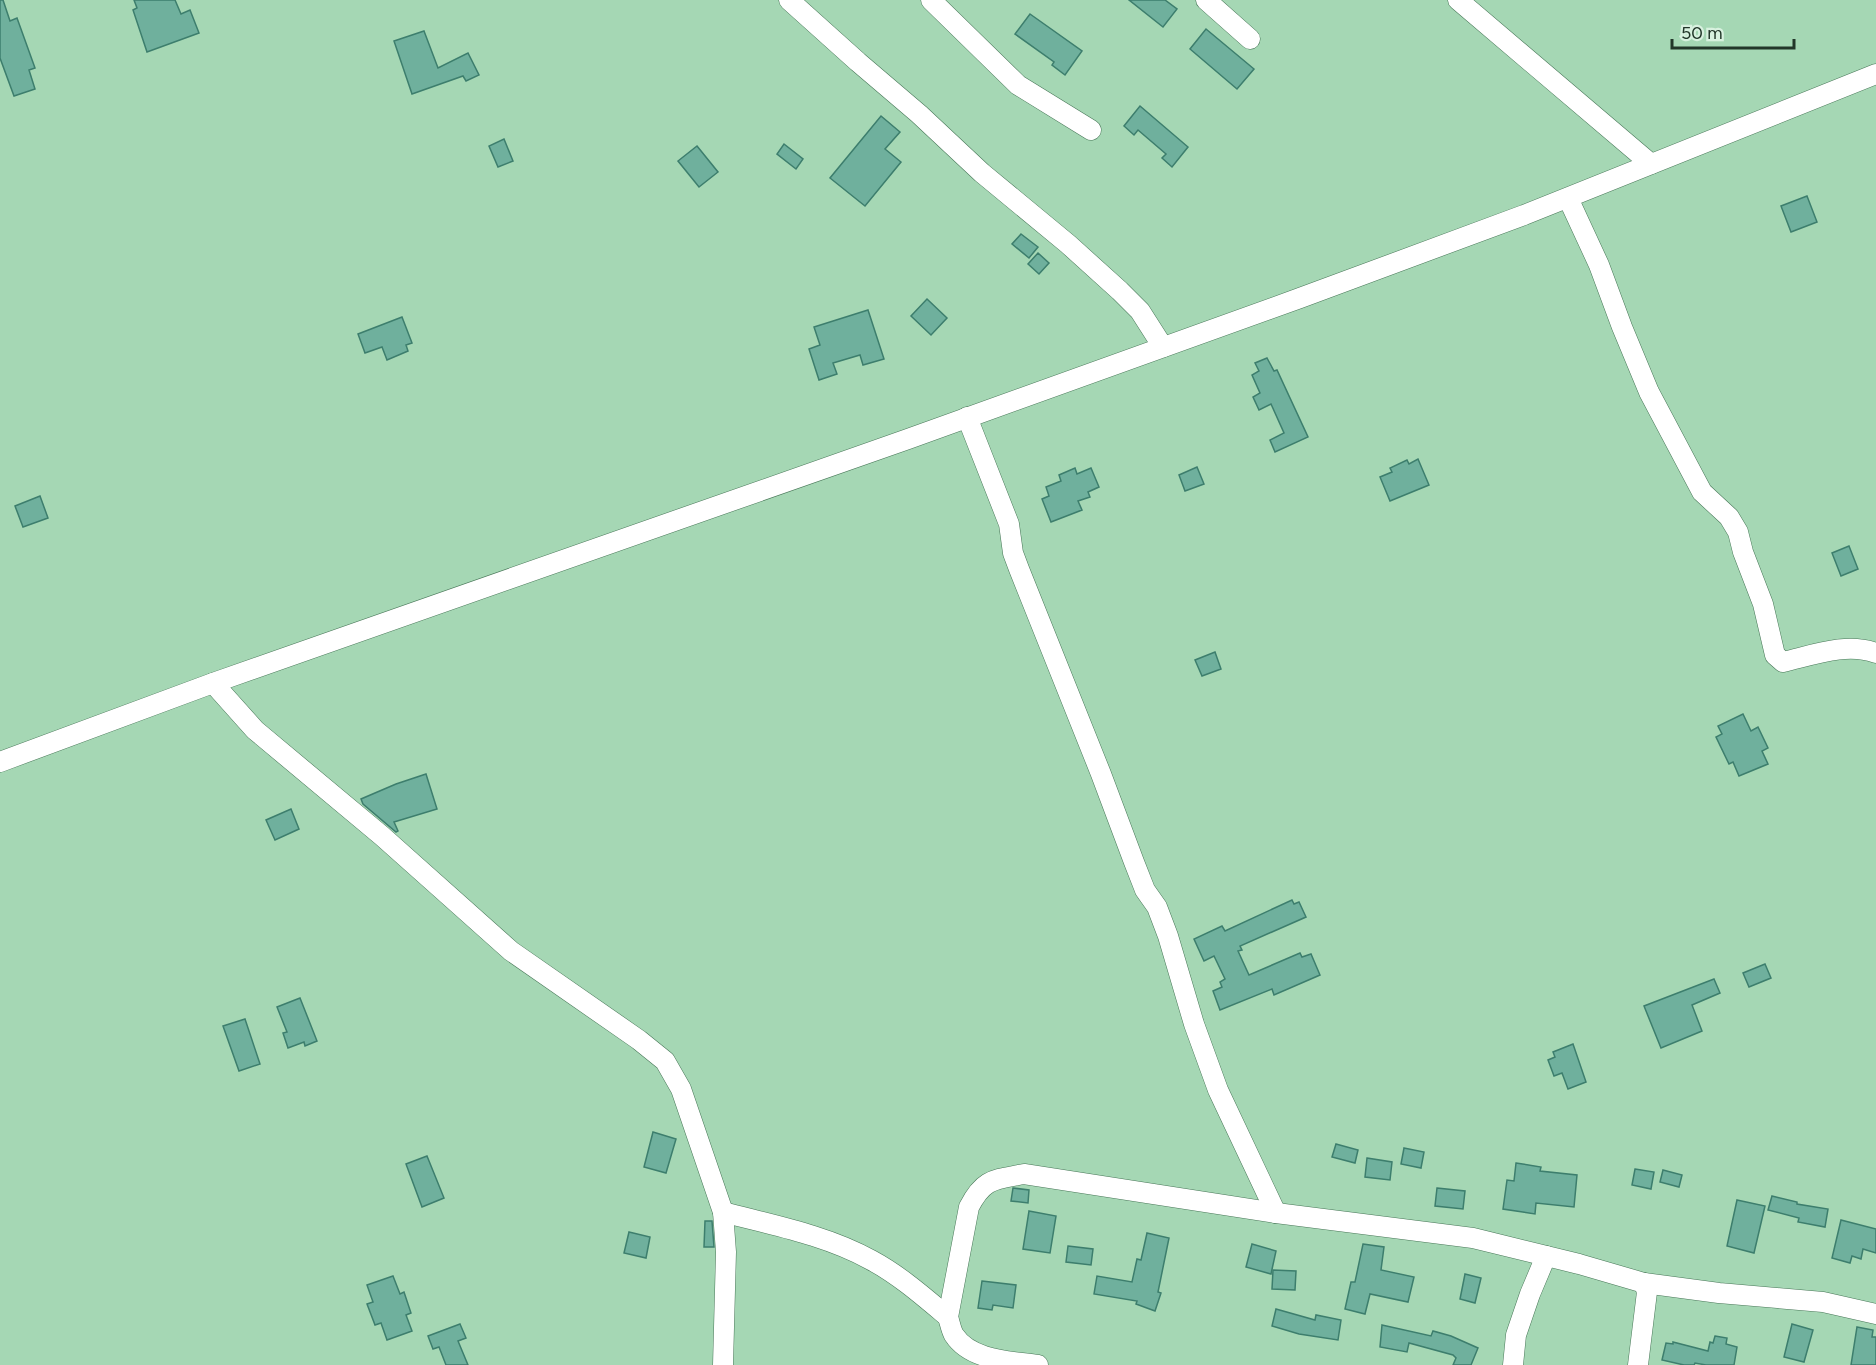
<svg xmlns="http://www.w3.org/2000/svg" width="1876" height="1365" font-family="Figtree,sans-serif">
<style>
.building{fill:#6fb09d;stroke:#3d7e6d;stroke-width:1.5}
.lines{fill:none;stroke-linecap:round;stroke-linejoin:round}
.street-casing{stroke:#487758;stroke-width:21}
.street{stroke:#fff;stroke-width:20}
</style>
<rect width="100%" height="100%" fill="#a5d7b4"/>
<g class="building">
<path d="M0,0h3l7,21 7,-3 18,50 -6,2 6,19 -21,7 -14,-38z"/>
<path d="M134,0h41l6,14 9,-4 9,23 -52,19 -14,-42 4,-2z"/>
<path d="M1129,0h36l12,9 -14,18z"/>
<path d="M1030,14l52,37 -17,24 -13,-10 2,-3 -39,-28z"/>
<path d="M1206,29l48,40 -17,20 -47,-40z"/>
<path d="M424,31l14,37 30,-15 11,22 -13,6 -3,-5 -51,18 -18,-53z"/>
<path d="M1140,106l48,41 -16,20 -10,-9 4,-4 -28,-24 -4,5 -10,-9z"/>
<path d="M881,116l19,16 -15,17 16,13 -36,44 -35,-28z"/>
<path d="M504,139l9,22 -15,6 -9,-21z"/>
<path d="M784,144l19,15 -7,10 -19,-15z"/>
<path d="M697,146l21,26 -19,15 -21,-26z"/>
<path d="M1807,196l10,26 -26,10 -10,-26z"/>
<path d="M1021,234l17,13 -9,11 -17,-14z"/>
<path d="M1038,253l11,10 -10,11 -11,-10z"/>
<path d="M927,299l20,19 -16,17 -20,-19z"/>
<path d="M868,310l16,49 -21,6 -3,-10 -27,8 4,11 -18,6 -10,-31 11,-4 -6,-18z"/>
<path d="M402,317l10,26 -6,2 2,6 -21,9 -5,-13 -17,6 -7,-19z"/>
<path d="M1267,358l7,13 3,-1 31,67 -33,15 -5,-12 14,-7 -13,-29 -12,6 -6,-13 7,-4 -8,-18 7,-4 -4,-8z"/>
<path d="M1418,459l11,26 -39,16 -10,-24 12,-5 -2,-4 17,-8 2,4z"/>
<path d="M1197,467l7,17 -19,7 -6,-16z"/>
<path d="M1075,468l2,6 14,-6 8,19 -11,5 2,5 -12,4 4,9 -31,12 -9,-23 7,-3 -3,-9 15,-6 -2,-6z"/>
<path d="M40,496l8,22 -25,9 -8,-21z"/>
<path d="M1849,546l9,23 -17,7 -9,-23z"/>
<path d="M1215,652l6,17 -19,7 -7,-16z"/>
<path d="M1743,714l8,17 7,-4 10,21 -6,3 6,13 -29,12 -6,-14 -4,2 -13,-27 6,-3 -4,-8z"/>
<path d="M426,774l11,35 -43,13 4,9 -2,1 -33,-28 -2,-5 35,-15z"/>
<path d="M291,809l8,20 -24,11 -9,-20z"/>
<path d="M1292,900l2,4 5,-2 7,15 -66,29 2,4 -4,1 11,24 51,-22 2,4 9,-3 9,21 -46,20 -2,-6 -52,21 -7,-19 9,-4 -2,-5 5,-3 -11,-23 -10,5 -10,-22 28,-13 3,5z"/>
<path d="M1765,964l6,14 -22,9 -6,-14z"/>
<path d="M1714,979l6,14 -28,12 10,26 -41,17 -17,-42z"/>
<path d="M300,998l17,43 -12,5 -1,-4 -16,6 -5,-15 4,-1 -10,-25z"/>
<path d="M245,1019l15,45 -21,7 -16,-45z"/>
<path d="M1573,1044l13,38 -18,7 -6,-16 -8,3 -6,-16 7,-3 -2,-5z"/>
<path d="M653,1132l23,7 -10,34 -22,-6z"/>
<path d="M1336,1144l22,6 -3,13 -23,-6z"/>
<path d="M1404,1148l20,4 -3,16 -20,-4z"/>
<path d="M427,1156l17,42 -22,9 -16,-43z"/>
<path d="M1367,1158l25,4 -2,18 -25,-3z"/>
<path d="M1516,1163l25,4 -1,4 37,4 -3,32 -38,-4 -1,11 -32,-5 4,-29 7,1z"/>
<path d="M1635,1169l19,3 -3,17 -19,-4z"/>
<path d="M1663,1170l19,5 -3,12 -19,-5z"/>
<path d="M1013,1188l16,2 -1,13 -17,-2z"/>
<path d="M1437,1188l28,3 -2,18 -28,-3z"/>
<path d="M1772,1196l25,6v2l31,5 -3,18 -27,-5 1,-4 -31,-8z"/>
<path d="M1737,1200l28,6 -11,47 -27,-7z"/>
<path d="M1029,1211l27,5 -6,37 -27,-4z"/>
<path d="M1841,1220l35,9v24l-13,-4 -2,10 -9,-3 -2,7 -18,-5z"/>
<path d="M705,1221h7l2,26h-10z"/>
<path d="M629,1232l21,5 -4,21 -22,-5z"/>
<path d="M1147,1233l22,5 -11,54 3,1 -6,18 -19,-7 1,-3 -43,-7 3,-18 35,6 5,-23 4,1z"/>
<path d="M1252,1244l24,7 -5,23 -25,-7z"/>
<path d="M1363,1244l21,3 -3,23 33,7 -6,25 -38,-8 -5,20 -20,-5 6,-27h4z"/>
<path d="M1068,1246l25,3 -2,16 -25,-3z"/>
<path d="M1273,1270l23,1 -1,19 -23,-1z"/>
<path d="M1465,1274l16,4 -6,25 -15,-4z"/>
<path d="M393,1276l7,18 4,-2 7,21 -5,2 6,16 -25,9 -6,-17 -6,2 -8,-21 6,-2 -6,-17z"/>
<path d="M982,1281l34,4 -3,23 -20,-3 -1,5 -14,-2z"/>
<path d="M1276,1309l39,11 1,-5 25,5 -3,20 -39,-6 -27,-8z"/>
<path d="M460,1324l6,14 -8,3 10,24h-22l-7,-18 -6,2 -5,-13z"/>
<path d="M1792,1324l21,6 -9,32 -20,-5z"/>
<path d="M1382,1325l49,11 2,-5 18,5 27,12 -7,17h-18l3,-7 -3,-3 -44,-12 -2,9 -27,-5z"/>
<path d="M1857,1327l16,3 -1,7h4v28h-25z"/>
<path d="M1715,1336l12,2 -1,6 11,3 -3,18h-28l-11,-2 -1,2h-10l-22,-5 4,-17 7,1v-2l35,9 2,-9 3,1z"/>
</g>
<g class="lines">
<g class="street-casing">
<g id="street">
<path d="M789,0l69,62 61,52 63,59 86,71 52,47 20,20 23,36"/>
<path d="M931,0l87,85 73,45"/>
<path d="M1206,0l44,39"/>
<path d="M1458,0l193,164"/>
<path d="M1568,198l31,67 23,62 27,65 53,100 27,25 9,15 5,20 20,52 12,51 8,7c30,-7 64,-20 93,-9"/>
<path d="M967,417l42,107 4,29 6,16 82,205 33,88 11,28 12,17 11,29 26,88 24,66 58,123"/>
<path d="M213,683l42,47 127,106 129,115 128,89 26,21 16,28 42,123 3,40 -3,113"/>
<path d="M0,762l213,-79 695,-244 392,-141 224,-83 352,-141"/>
<path d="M723,1212c49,13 103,23 148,48 28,15 52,36 77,57"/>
<path d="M1038,1365c-27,-4 -67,-4 -84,-30 -3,-5 -4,-12 -6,-18l21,-110c15,-29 25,-27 55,-33l252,39 197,25 106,26 65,19 75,10 104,9 53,12"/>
<path d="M1513,1365l3,-30 14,-41 16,-38"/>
<path d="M1638,1365l9,-73 -3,-9"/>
</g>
</g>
<use href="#street" class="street"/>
</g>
<path d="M1672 39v9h122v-9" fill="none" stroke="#223629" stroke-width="3"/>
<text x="1681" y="39" font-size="18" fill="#223629" stroke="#d8f1df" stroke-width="4.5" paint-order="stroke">50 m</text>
</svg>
